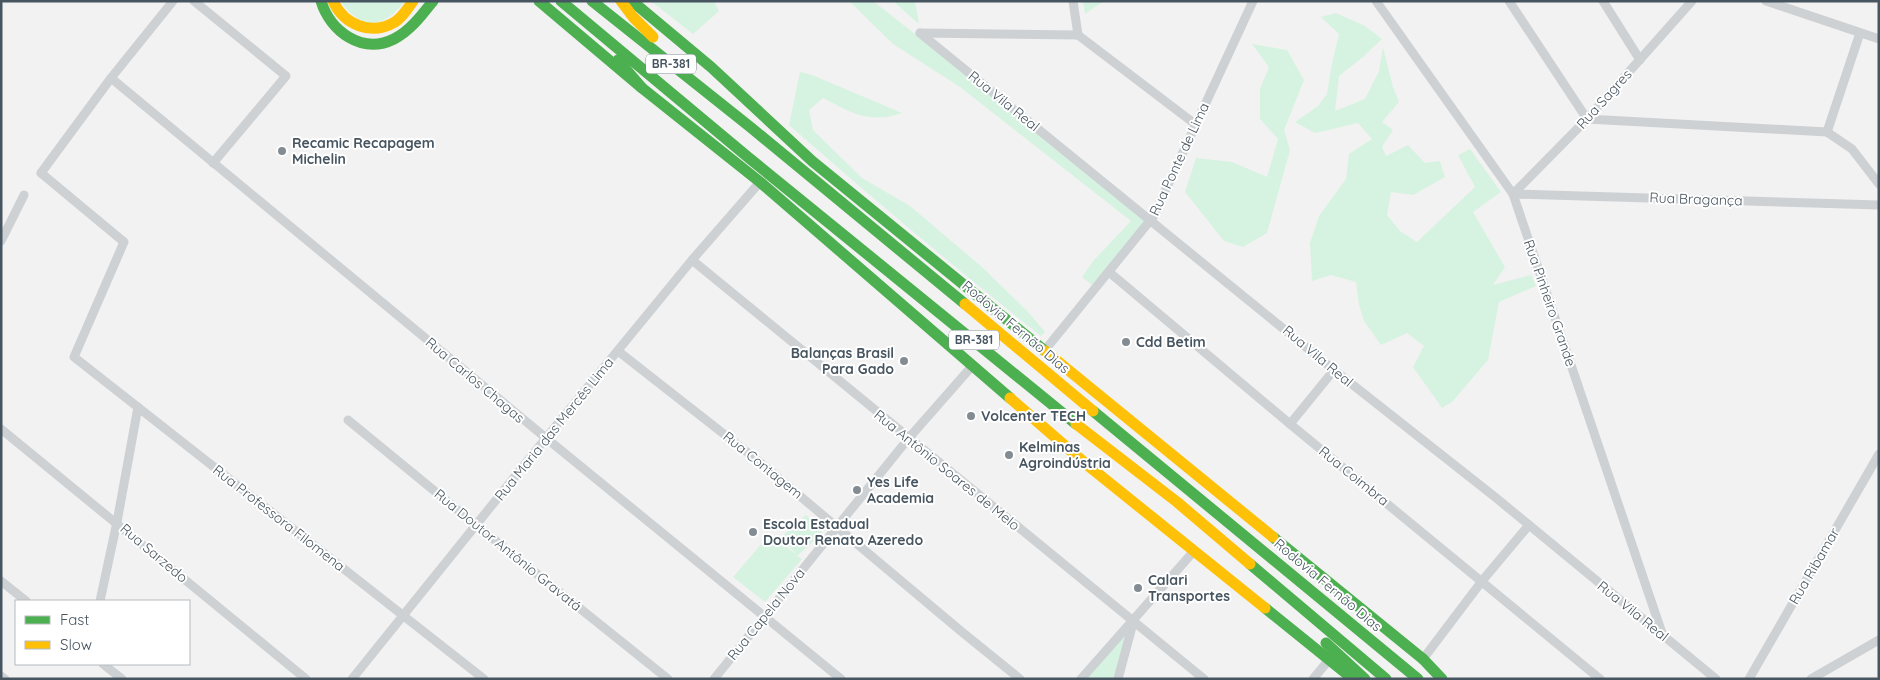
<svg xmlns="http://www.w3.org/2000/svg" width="1880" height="680" font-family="Quicksand,sans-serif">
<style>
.green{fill:#d5f3e0}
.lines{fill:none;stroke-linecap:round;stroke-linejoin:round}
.street{stroke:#ced1d3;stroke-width:9}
.fast{stroke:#4caf50;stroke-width:11}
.slow{stroke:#ffc107;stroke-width:11}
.poi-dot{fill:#838c93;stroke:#fff;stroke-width:2}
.labels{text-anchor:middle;stroke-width:4;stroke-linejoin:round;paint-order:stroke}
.shield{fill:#fff;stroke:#7e8890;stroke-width:1}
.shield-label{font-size:12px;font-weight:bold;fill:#475560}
.street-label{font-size:14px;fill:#475560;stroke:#fff}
.poi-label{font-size:14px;font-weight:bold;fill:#475560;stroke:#fff;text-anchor:start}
</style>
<rect width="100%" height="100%" fill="#f3f2f2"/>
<g class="green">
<path d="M341,1h64c-6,7 -12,14 -21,19 -16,9 -35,-5 -43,-19z"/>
<path d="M651,1h63l5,10 -26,23z"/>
<path d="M849,1h24l275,216 -55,69 -11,-9 12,-17 37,-39 -171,-134 -67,-43z"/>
<path d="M893,1h22l4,23z"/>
<path d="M1083,1h21l-19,13z"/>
<path d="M1336,13l29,13 17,13 -19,18 -24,19 -4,35 30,-12 14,-28 4,-24 10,40 6,15 -17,20 11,8 -11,17 4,9 22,-11 17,18 15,-2 5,16 -32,18 -22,-3 -4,23 13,16 17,11 58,-55 -17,-32 12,-6 31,43 -28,20 32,55 -12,18 38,-10 5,11 -37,16 -11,58 -36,42 -10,6 -29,-41 11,-21 -17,-13 -26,12 -17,-24 -5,-16 -3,-23 -25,-7 -19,6 -2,-38 9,-27 27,-37 3,-25 23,-15 -14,-16 -43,10 -20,-11 23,-16 9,-12 5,-31 7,-29 -18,-17z"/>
<path d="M1252,44l35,6 17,30 -20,50 6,20 -23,83 -24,14 -19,-6 -39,-49 11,-34 36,4 35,15 11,-38 -18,-20v-30l9,-22z"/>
<path d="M800,72l12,3 90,38c-34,11 -50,0 -79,-15l-14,12 4,20 49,48 48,28 72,61 46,45 17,20 -4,4c-86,-68 -170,-139 -252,-211z"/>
<path d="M806,515l17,18 -26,23 5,3 -37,43 -32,-25 37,-43 27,21 -16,-18z"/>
<path d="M1128,631l-13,48h-29z"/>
</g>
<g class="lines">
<g class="street">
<path d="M173,1l-62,77 -70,95 83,69 -50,115 410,322"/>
<path d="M194,1l92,75 -73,87"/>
<path d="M1073,1l5,34"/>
<path d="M1376,1l137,193 150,442"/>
<path d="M1509,1l78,118 240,13"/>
<path d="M1603,1l37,59"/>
<path d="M1766,1l113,38"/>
<path d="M920,33l414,337 161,127 221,182"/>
<path d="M920,33l158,2"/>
<path d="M1078,35l117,89"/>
<path d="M111,78l435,360 295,241"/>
<path d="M1827,132l33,-99"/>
<path d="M1827,132l25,17 27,35"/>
<path d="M1513,194l366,11"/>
<path d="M1513,194l74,-75 105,-118"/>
<path d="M1,241l23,-46"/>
<path d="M692,260l512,419"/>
<path d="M1109,272l181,152 310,255"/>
<path d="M1045,350l108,-133 100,-216"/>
<path d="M618,351l139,109 205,172 58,47"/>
<path d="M348,420l128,105 192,154"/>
<path d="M1290,424l44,-54"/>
<path d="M1,429l305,250"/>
<path d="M1,581l25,20"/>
<path d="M100,601l17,-79 21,-115"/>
<path d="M1423,659l59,-78 47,-56"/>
<path d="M103,664l19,15"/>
<path d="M1,676l4,3"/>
<path d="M352,679l194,-241 146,-178 68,-78"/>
<path d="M714,679l194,-240 65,-74"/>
<path d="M1081,679l113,-128"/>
<path d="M1118,679l15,-56"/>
<path d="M1313,679l15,-18"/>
<path d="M1749,679l130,-225"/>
<path d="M1811,679l68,-39"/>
</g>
<g class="fast">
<path d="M321,1c9,30 41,54 73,38 16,-8 28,-24 39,-38"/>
<path d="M539,1l103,87 118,94 250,216"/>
<path d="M561,1l188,157 327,266"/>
<path d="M592,1l157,125 216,178"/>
<path d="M632,1l79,66 101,94 233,190"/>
<path d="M618,60l24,28"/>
<path d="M1093,411l325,268"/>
<path d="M1273,537l150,122"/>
<path d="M1250,564l136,115"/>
<path d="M1265,608l88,71"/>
<path d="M1326,643l39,36"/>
<path d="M1423,659l19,20"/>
</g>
<g class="slow">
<path d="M333,1c11,24 38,35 62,21 8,-5 13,-14 18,-21"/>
<path d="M621,1l12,16 20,20"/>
<path d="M965,304l128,107"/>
<path d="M1045,351l228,186"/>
<path d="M1010,398l76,66 179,144"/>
<path d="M1076,424l101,78 73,62"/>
</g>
</g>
<g class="poi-dot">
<circle cx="282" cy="151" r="5"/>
<circle cx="1126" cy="342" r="5"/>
<circle cx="904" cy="361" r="5"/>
<circle cx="971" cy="416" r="5"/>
<circle cx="1009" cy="455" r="5"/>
<circle cx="857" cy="490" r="5"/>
<circle cx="753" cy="532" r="5"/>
<circle cx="1138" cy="588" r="5"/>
</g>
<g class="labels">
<g class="shield">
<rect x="646" y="54.5" width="50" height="19" rx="4"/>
<rect x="949" y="330.5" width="50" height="19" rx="4"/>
</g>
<g class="shield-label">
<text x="671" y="68">BR-381</text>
<text x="974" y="344">BR-381</text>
</g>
<g class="street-label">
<text transform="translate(1604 99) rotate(-48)" y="5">Rua Sagres</text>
<text transform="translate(1004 101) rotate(39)" y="5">Rua Vila Real</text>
<text transform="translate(1179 159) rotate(-65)" y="5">Rua Ponte de Lima</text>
<text transform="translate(1696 199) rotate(2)" y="5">Rua Bragança</text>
<text transform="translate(1550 303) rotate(71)" y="5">Rua Pinheiro Grande</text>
<text transform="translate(1016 327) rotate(40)" y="5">Rodovia Fernão Dias</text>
<text transform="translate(1318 356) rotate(40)" y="5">Rua Vila Real</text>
<text transform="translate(475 380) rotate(40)" y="5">Rua Carlos Chagas</text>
<text transform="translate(554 429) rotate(-51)" y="5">Rua Maria das Mercês Lima</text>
<text transform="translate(763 465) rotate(39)" y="5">Rua Contagem</text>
<text transform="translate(947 470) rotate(39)" y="5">Rua Antônio Soares de Melo</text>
<text transform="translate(1354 476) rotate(39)" y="5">Rua Coimbra</text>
<text transform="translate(279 518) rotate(38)" y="5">Rua Professora Filomena</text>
<text transform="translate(508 550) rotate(39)" y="5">Rua Doutor Antônio Gravatá</text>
<text transform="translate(154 553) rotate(40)" y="5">Rua Sarzedo</text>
<text transform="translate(1814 566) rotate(-60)" y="5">Rua Ribamar</text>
<text transform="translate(1328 585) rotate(40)" y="5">Rodovia Fernão Dias</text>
<text transform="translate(1633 611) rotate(39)" y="5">Rua Vila Real</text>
<text transform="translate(766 614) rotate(-51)" y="5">Rua Capela Nova</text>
</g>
<g class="poi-label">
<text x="292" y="148">Recamic Recapagem<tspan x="292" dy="16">Michelin</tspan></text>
<text x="1136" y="347">Cdd Betim</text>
<text x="894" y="358" text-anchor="end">Balanças Brasil<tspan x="894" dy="16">Para Gado</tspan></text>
<text x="981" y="421">Volcenter TECH</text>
<text x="1019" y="452">Kelminas<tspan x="1019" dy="16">Agroindústria</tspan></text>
<text x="867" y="487">Yes Life<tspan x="867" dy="16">Academia</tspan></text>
<text x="763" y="529">Escola Estadual<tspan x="763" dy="16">Doutor Renato Azeredo</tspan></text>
<text x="1148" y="585">Calari<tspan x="1148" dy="16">Transportes</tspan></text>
</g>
</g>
<rect width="1880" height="680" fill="none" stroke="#475560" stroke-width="5"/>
<rect x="15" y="600" width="175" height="65" fill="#ffffff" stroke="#b5bbbf"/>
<rect x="25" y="616" width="25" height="8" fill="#4caf50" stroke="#b5bbbf"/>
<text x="60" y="625" font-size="15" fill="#475560">Fast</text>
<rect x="25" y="641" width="25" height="8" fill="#ffc107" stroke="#b5bbbf"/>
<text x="60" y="650" font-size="15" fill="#475560">Slow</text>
</svg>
